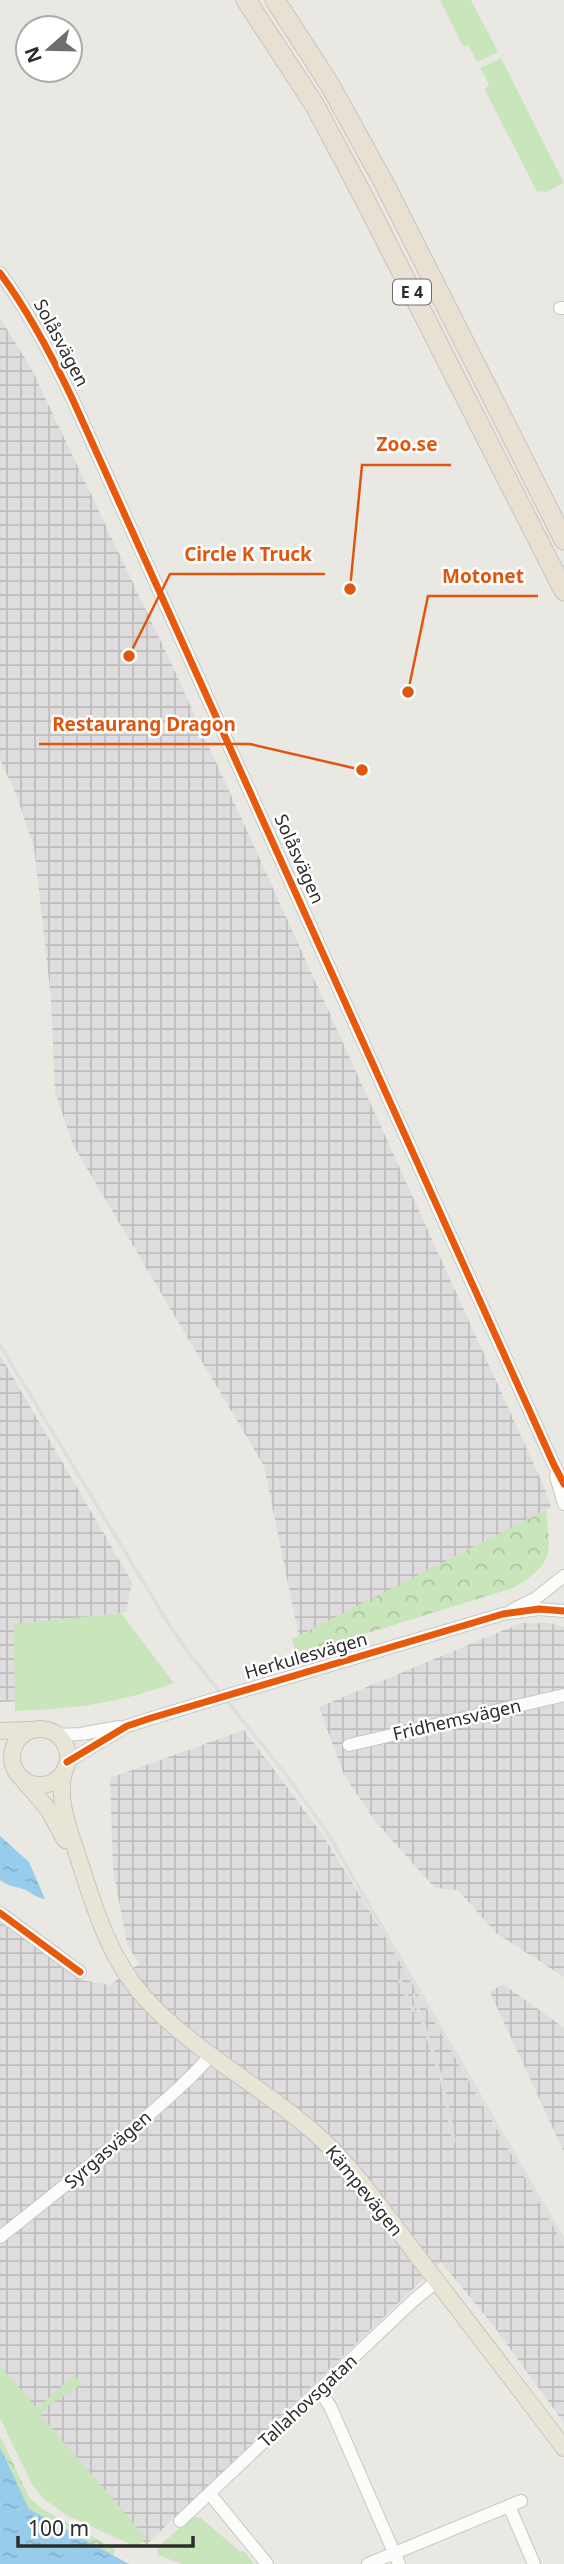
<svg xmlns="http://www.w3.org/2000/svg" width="564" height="2564" font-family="'Noto Sans',sans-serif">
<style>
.industrial{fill:url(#industrial-grid)}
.grass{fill:#c8e5bc}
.forest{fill:url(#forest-crowns)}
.water{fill:url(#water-ripples)}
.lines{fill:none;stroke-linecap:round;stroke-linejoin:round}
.minor-casing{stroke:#c7c7c7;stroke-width:14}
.major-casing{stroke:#c6c5c2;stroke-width:18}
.highway-casing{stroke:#c6c5c2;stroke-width:21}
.minor{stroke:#fcfcfb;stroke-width:12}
.major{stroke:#e7e5d5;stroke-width:16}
.highway{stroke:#e9e0d4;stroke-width:19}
.rail{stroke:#dededf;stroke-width:3.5}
.minor-bridge-casing{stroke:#c7c7c7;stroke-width:14;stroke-linecap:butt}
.minor-bridge{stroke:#fcfcfb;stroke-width:12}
.cycleway-casing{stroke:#fff;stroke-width:11}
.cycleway{stroke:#e8590c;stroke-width:7}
.labels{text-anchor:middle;stroke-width:5;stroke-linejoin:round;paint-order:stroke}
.shield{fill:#fff;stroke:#6b6b6b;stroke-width:2}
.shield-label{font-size:16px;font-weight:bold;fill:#2c2c2c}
.street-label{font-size:18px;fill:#2c2c2c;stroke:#fff}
.leader{fill:none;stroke:#df570e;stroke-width:2.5}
.callout-dot{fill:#df570e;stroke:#fff;stroke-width:2.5}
.callout-label{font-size:19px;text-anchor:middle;font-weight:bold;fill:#df570e;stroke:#fff;stroke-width:5;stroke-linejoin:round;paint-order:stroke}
</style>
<defs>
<pattern id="industrial-grid" width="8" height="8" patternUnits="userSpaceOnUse" patternTransform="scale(1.75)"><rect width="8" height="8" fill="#dfdcdd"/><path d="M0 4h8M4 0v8" fill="none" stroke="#c0bdbe"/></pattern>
<pattern id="forest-crowns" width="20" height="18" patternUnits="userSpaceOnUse" patternTransform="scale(1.75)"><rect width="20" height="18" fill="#c8e5bc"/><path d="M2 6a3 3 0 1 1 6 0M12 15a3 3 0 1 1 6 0" fill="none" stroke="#acc5a2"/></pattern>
<pattern id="water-ripples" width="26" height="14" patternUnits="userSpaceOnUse" patternTransform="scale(1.75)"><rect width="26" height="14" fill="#97cdea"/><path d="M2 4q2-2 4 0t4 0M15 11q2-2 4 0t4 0" fill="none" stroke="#82b0c9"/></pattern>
</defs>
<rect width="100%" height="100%" fill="#eae8e2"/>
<g class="industrial">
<path d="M0,318l31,50 141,297 372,822 7,20 -252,130 -35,-171 -191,-321 -18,-53 -4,-95 -17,-150 -18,-53 -16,-34z"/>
<path d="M0,1355l132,227 -6,30 -110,14 9,75 -25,1z"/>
<path d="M521,1623h29l14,4v350l-68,-44 -38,-43 -23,-2 -60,-67 -31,-46 -25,-68z"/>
<path d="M244,1730l78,104 58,94 184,317v178l-71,-98 -52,-63 -295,283 -146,-170v-453l81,58 29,5 29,-21 -12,-20 -14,-75 -3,-91z"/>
<path d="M503,1984l61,44v124l-74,-160z"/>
</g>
<g class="grass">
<path d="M440,0h31l27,52 -21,10 -9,-17 -5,1z"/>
<path d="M501,58l63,125 -20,10 -2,-3 -5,2 -52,-102 4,-6 -9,-16z"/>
<path d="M121,1613l53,70c-55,20 -100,26 -159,28l-1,-87z"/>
<path d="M0,2366l37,42 37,-33 8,9 -33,21 -9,9 107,125 -11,7 -6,-2 -62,-28 -24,-17 -12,-14 -32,-67z"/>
<path d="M196,2517l5,1 38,33h5l10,13h-72l-24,-9 -1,-7 28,-25z"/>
</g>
<g class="forest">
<path d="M546,1510c5,46 8,53 -33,78l-210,65 -8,-4 -3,-10z"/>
<path d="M0,2436l29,61 13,12 73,40 -2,8 -84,-48 -29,-62z"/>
</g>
<g class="water">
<path d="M0,1836l29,26 16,37c-9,-1 -14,-7 -22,-10 -10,-3 -15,-3 -23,-9z"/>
<path d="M0,2447l29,62 100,55h-129z"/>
</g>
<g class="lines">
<g class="minor-casing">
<g id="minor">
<path d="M0,273c29,39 51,81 72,125l482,1067 10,19"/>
<path d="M560,308h4"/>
<path d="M556,1476l8,28"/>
<path d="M512,1610l24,-12 28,-22"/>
<path d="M324,1667l179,-53 36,-5 25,2"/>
<path d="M58,1735l23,-1 38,-7"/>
<path d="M349,1745l215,-50"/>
<path d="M67,1762l60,-36 68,-21"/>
<path d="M0,1913l80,59"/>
<path d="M0,2237c46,-36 91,-72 135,-110 26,-23 53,-45 75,-71"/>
<path d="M320,2391l10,15 69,158"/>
<path d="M210,2494l57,70"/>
<path d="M509,2506l25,58"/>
<path d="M180,2521l234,-221 23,-19"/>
<path d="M368,2564l153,-63"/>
</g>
</g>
<g class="major-casing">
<g id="major">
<circle cx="40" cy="1757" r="28"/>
<path d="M0,1731l30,-1"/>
<path d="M64,1771c-8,32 7,62 16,92 15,47 30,96 64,134 58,64 142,100 200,165 27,30 50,64 75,96 48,63 97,126 145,190"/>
<path d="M24,1781l24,28 17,31"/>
</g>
</g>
<g class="highway-casing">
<g id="highway">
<path d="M246,0l68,104 49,92 201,395"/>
<path d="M275,0l55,85 55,100 179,355"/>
</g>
</g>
<use href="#minor" class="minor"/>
<use href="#major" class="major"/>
<use href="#highway" class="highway"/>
<g class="rail">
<path d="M0,1345l168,278 19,28 100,125 41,58 236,407"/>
<path d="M400,1981l13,29"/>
<path d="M414,1996l27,81 13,64"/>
</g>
<g class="minor-bridge-casing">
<path id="minor-bridge" d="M195,1705l129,-38"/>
</g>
<use href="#minor-bridge" class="minor-bridge"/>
<g class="cycleway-casing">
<g id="cycleway">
<path d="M0,273c29,39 51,81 72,125l482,1067 10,19"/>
<path d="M67,1762l60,-36 24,-8 352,-104 36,-5 25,2"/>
<path d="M0,1913l80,59"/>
</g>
</g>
<use href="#cycleway" class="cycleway"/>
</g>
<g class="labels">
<rect class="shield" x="393" y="279.5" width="38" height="25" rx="5"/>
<g class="shield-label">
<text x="412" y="298">E 4</text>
</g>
<g class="street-label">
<text transform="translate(61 343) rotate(62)" y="6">Solåsvägen</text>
<text transform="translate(299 859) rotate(66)" y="6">Solåsvägen</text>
<text transform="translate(306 1656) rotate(-16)" y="6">Herkulesvägen</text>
<text transform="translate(457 1720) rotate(-13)" y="6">Fridhemsvägen</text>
<text transform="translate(108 2150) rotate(-41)" y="6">Syrgasvägen</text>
<text transform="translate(364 2191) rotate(51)" y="6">Kämpevägen</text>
<text transform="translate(308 2401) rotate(-43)" y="6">Tallahovsgatan</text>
</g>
</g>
<path class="leader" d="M350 589L362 465H451M129 656L170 574H325M408 692L428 596H538M362 770L250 744H39"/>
<g class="callout-dot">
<circle cx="350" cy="589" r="7"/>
<circle cx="129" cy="656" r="7"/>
<circle cx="408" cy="692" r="7"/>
<circle cx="362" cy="770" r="7"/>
</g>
<g class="callout-label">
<text x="407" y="451">Zoo.se</text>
<text x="248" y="561">Circle K Truck</text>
<text x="483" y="583">Motonet</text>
<text x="144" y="731">Restaurang Dragon</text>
</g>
<g transform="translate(49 49) rotate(250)"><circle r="33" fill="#ffffff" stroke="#ababab" stroke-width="2"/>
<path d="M0-5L12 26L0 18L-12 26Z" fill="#6e6e6c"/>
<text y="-10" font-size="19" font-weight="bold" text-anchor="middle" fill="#2c2c2c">N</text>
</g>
<path d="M18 2536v10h175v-10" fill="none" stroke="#2c2c2c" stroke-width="3.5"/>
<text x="28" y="2536" font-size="21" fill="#2c2c2c" stroke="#ffffff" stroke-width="5" paint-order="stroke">100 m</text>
</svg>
